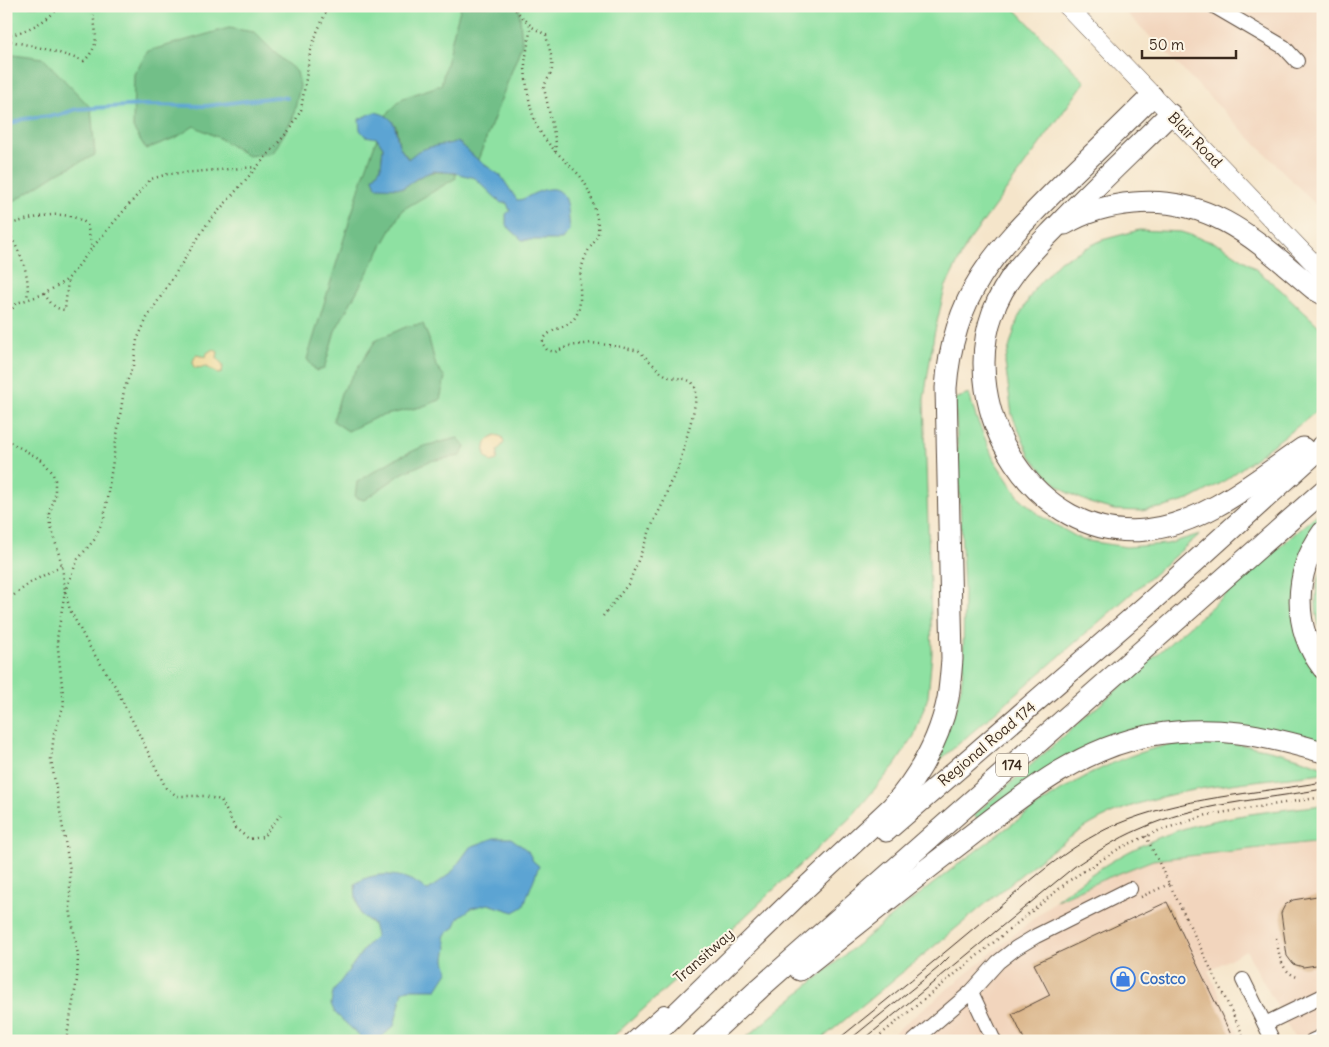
<svg xmlns="http://www.w3.org/2000/svg" width="1329" height="1047" font-family="Delius,sans-serif">
<style>
.built{fill:#f2d5bd}
.green{fill:#8ee1a2;stroke:#648660}
.forest{fill:#72bf88;stroke:#567453}
.sand{fill:#eeda9e;stroke:#94825e}
.water{fill:#5ca4d3;stroke:#4c6778}
.lines{fill:none;stroke-linecap:round;stroke-linejoin:round}
.stream{stroke:#5ca4d3;stroke-width:4}
.building{fill:#d9b387}
.minor-casing{stroke:#574638;stroke-width:16}
.major-casing{stroke:#574638;stroke-width:19}
.highway-casing{stroke:#574638;stroke-width:23}
.path{stroke:#574638;stroke-width:2.5;stroke-dasharray:1 4;stroke-linecap:butt}
.minor{stroke:#fff;stroke-width:14}
.major{stroke:#fff;stroke-width:18}
.highway{stroke:#fff;stroke-width:21}
.tram{stroke:#3b2a1e;stroke-width:1}
.labels{text-anchor:middle;stroke-width:4;stroke-linejoin:round;paint-order:stroke}
.shield{fill:#fcf5e5;stroke:#75675a;stroke-width:1}
.shield-label{font-size:14px;font-weight:bold;fill:#3b2a1e}
.street-label{font-size:15px;fill:#3b2a1e;stroke:#fcf5e5}
.shop-label{font-size:15px;font-weight:bold;fill:#366cbe;stroke:#fcf5e5;text-anchor:start}
</style>
<rect width="100%" height="100%" fill="#fcf5e5"/>
<filter id="ink" filterUnits="userSpaceOnUse"><feTurbulence type="fractalNoise" baseFrequency=".02" numOctaves="2"/><feDisplacementMap in="SourceGraphic" scale="10" xChannelSelector="R" yChannelSelector="G"/><feConvolveMatrix kernelMatrix="1 2 1 2 8 2 1 2 1" color-interpolation-filters="sRGB"/></filter>
<filter id="wash" filterUnits="userSpaceOnUse"><feTurbulence type="fractalNoise" baseFrequency=".0096" numOctaves="4" result="noise"/><feDisplacementMap in="SourceGraphic" scale="20" xChannelSelector="R" yChannelSelector="G"/><feGaussianBlur stdDeviation="1.12" result="paint"/><feColorMatrix in="noise" values="0 0 0 0 0 0 0 0 0 0 0 0 0 0 0 0 0 1.4 0 .05"/><feComposite in="paint" operator="in"/></filter>
<g filter="url(#wash)">
<rect width="100%" height="100%" fill="#f5e5ca"/>
<g class="built">
<path d="M1120,6h203v206z"/>
<path d="M1323,842v199h-27l-50,-91 -38,21 34,70h-358l171,-140 46,-21 51,-20z"/>
</g>
<g class="green">
<path d="M6,6h1006l73,76 -118,162 -22,44 -11,47 -10,64 8,254 -4,44 -14,39 -19,29 -43,51 -133,125 -111,100h-602z"/>
<path d="M1139,230l42,2 40,13 27,18 33,27 42,40v75l-17,15 -83,62 -34,18 -24,7 -24,4 -27,-1 -21,-6 -25,-11 -18,-14 -20,-23 -18,-41 -7,-53 13,-44 17,-30 25,-27 42,-21z"/>
<path d="M969,394l7,23 18,43 25,37 23,20 40,23 44,7 41,-3 33,-10 -268,233 23,-57 6,-23 2,-19 1,-79 -9,-190z"/>
<path d="M1316,515l7,5v2l-23,35 14,113 9,10v63l-193,-13 -151,92 -5,-7z"/>
<path d="M1323,568v69c-9,-22 -10,-47 0,-69z"/>
<path d="M1212,741c39,4 75,11 111,26v6c-70,9 -148,13 -212,41 -26,11 -48,29 -71,45l-221,182h-77c77,-65 154,-130 235,-191 54,-40 110,-83 175,-101 20,-6 40,-7 60,-8z"/>
<path d="M1323,805v36l-170,19 -51,20 -47,21c37,-30 76,-54 121,-70 47,-16 98,-20 147,-26z"/>
</g>
<g class="forest">
<path d="M461,6h58l3,38 -44,116 -20,-18 -14,3 -35,14 -10,-12 -3,-21 -10,-11 17,-17 38,-13 13,-54z"/>
<path d="M229,28l25,4 21,21 22,19 3,14 -7,32 -20,35 -25,3 -27,-17 -27,-13 -17,11 -31,12 -13,-21 1,-54 14,-23z"/>
<path d="M6,53l37,5 48,50 4,47 -39,19 -45,29 -5,1z"/>
<path d="M377,138l6,9 -2,20 -8,11 30,10c23,-16 24,-18 52,-15l1,5 -54,32 -67,121 -11,38 -8,2 -9,-12 56,-182z"/>
<path d="M423,324l6,15 7,27 9,11 -5,23 -19,7 -44,10 -29,14 -15,-10 8,-28 35,-53 32,-14z"/>
<path d="M458,438l7,8 -4,10 -31,5 -27,12 -39,27 -9,-3 2,-15 36,-22 31,-14z"/>
</g>
<g class="sand">
<path d="M213,349l5,3 -1,6 6,7 -1,8 -4,1 -11,-7 -13,1 -1,-7 3,-6 10,2 1,-4z"/>
<path d="M496,435l6,2 2,6 -6,7 -1,10 -6,2 -6,-6c-1,-12 1,-17 11,-21z"/>
</g>
<g class="water">
<path d="M375,112c23,5 19,16 24,33 2,5 6,10 9,14l10,-8 12,-4 28,-5 20,18 23,16 16,24c7,0 11,-4 18,-7 35,-15 31,13 34,37l-7,10h-40l-16,-15v-11l4,-3 -3,-8h-6l-26,-25 -20,-5 -22,-2 -14,6 -16,11 -27,-1 -3,-9 8,-11 2,-20 -6,-9 -12,-2 -5,-6 -1,-11z"/>
<path d="M494,838h17l17,13 5,10 6,5 -16,41 -9,5 -26,-8 -16,4 -13,9 -5,11 -7,4 -3,5c5,11 2,12 1,22 0,4 3,9 3,13l-11,17h-29l-5,2 -9,35 -17,15h-12l-30,-28 -4,-9 2,-12 34,-47 9,-9 -3,-12 -13,-10 -4,-16 -1,-14c21,-15 54,-11 72,7l24,-18 19,-26z"/>
</g>
<g class="lines">
<path class="stream" d="M6,126l17,-7 36,-4 18,-6 67,-4 62,1 70,-9 11,1"/>
</g>
<g id="blocks">
<g class="building">
<path d="M1323,895v69l-20,3 -10,-3 -6,-8 -6,-43 4,-8 8,-5z"/>
<path d="M1167,902l67,139h-209l-13,-27 38,-19 -16,-31z"/>
</g>
</g>
</g>
<g filter="url(#ink)">
<use href="#blocks" fill-opacity="0" stroke="#574638" stroke-width="1"/>
<g class="lines">
<g class="minor-casing">
<g id="minor">
<path d="M1214,6l70,41 13,14"/>
<path d="M1243,980l30,61"/>
<path d="M971,992l23,49"/>
<path d="M1265,1024l58,-28"/>
<path d="M631,1041l33,-29"/>
<path d="M914,1041l57,-49 27,-30 18,-14 20,-12 94,-47"/>
<path d="M1312,1041l11,-5"/>
</g>
</g>
<g class="major-casing">
<path id="major" d="M1067,6l256,267"/>
</g>
<g class="highway-casing">
<g id="highway">
<path d="M1170,114c-37,37 -75,72 -111,110 -27,28 -52,50 -66,88 -36,97 41,230 153,218 60,-7 109,-49 157,-82"/>
<path d="M1065,224c20,-12 45,-19 69,-21 79,-7 124,39 180,86l9,5"/>
<path d="M1323,532c-30,41 -31,96 0,136"/>
<path d="M886,831l260,-225 177,-160"/>
<path d="M800,970c52,-41 104,-84 157,-124 60,-46 118,-97 195,-111 62,-11 112,0 171,17"/>
<path d="M648,1041l150,-146 94,-88c27,-31 48,-69 56,-109 2,-13 3,-26 4,-39l-6,-271c7,-97 52,-140 117,-205 30,-29 60,-58 89,-87"/>
<path d="M703,1041l57,-53 563,-497"/>
</g>
</g>
<g class="path">
<path d="M512,6l20,21"/>
<path d="M6,37c21,-7 40,-14 54,-31"/>
<path d="M6,40l44,10 34,11c19,-18 10,-32 8,-55"/>
<path d="M555,152l1,-9 -12,-55c1,-6 5,-10 7,-15 4,-11 -3,-27 -5,-38l-14,-8 -2,3c-1,12 -4,23 -5,34 0,16 5,46 11,60 10,22 29,35 44,52 9,10 20,44 18,57 -1,8 -8,13 -11,20 -2,4 -4,9 -5,14 -5,15 2,35 -6,49 -9,15 -28,10 -34,27l5,7 8,2 14,-6 23,-3 24,3 23,5 23,22 7,4 16,2 7,3 4,7v9l-3,16 -15,55 -9,16 -5,16 -11,22 -24,60 -26,33"/>
<path d="M6,225c26,-6 57,-19 81,-1l5,24"/>
<path d="M6,229c13,20 25,45 21,69"/>
<path d="M44,294c6,8 10,15 21,16l3,-30"/>
<path d="M6,316l11,-13 27,-9 24,-15 24,-31 59,-69 17,-5 88,-7"/>
<path d="M6,440l36,20 10,12 3,8v15l-5,20 1,12 11,38 3,26 5,19 19,36 26,40 51,102 11,8h27l17,4 14,28 14,11 14,-2 18,-23"/>
<path d="M6,601l24,-18 32,-18"/>
<path d="M1146,836l100,205"/>
<path d="M1141,897l28,-13"/>
<path d="M1276,938c4,19 4,34 24,40"/>
<path d="M66,1041l11,-61 1,-25 -8,-46v-39l-19,-111 3,-25 10,-30 -7,-65 8,-48 13,-32 16,-19 10,-22 20,-128 9,-24 4,-26 10,-22 60,-94 85,-97 9,-17 9,-57 7,-21 12,-26"/>
<path d="M873,1041l197,-161 50,-32 38,-17 49,-16 116,-18"/>
</g>
<use href="#minor" class="minor"/>
<use href="#major" class="major"/>
<use href="#highway" class="highway"/>
<g class="tram">
<path d="M836,1041c51,-41 101,-82 150,-123 40,-33 81,-72 129,-93 66,-28 138,-31 208,-43"/>
<path d="M848,1041l90,-73 11,-11"/>
<path d="M862,1041l212,-174c21,-14 42,-28 66,-38 57,-26 122,-29 183,-40"/>
</g>
</g>
</g>
<defs>
<g id="shop-ring" transform="scale(1.25)"><circle r="9.5" fill="#fcf5e5" stroke="#3f7fe0" stroke-width="1.5"/><path d="M-5-2.5h2.3a2.7 3.5 0 0 1 5.4 0H5L5.5 6h-11ZM-1.5-2.5h3a1.5 2.3 0 0 0-3 0Z" fill="#3f7fe0"/></g>
</defs>
<g fill-rule="evenodd">
<use href="#shop-ring" x="1123" y="979"/>
</g>
<g class="labels">
<rect class="shield" x="996" y="753.5" width="32" height="23" rx="4"/>
<g class="shield-label">
<text x="1012" y="770">174</text>
</g>
<g class="street-label">
<text transform="translate(1195 140) rotate(46)" y="5">Blair Road</text>
<text transform="translate(987 744) rotate(-40)" y="5">Regional Road 174</text>
<text transform="translate(704 956) rotate(-41)" y="5">Transitway</text>
</g>
<g class="shop-label">
<text x="1140" y="984">Costco</text>
</g>
</g>
<rect width="1329" height="1047" fill="none" stroke="#fcf5e5" stroke-width="25"/>
<path d="M1142 50v8h94v-8" fill="none" stroke="#3b2a1e" stroke-width="2.5"/>
<text x="1149" y="50" font-size="15" fill="#3b2a1e" stroke="#fcf5e5" stroke-width="4" paint-order="stroke">50 m</text>
</svg>
